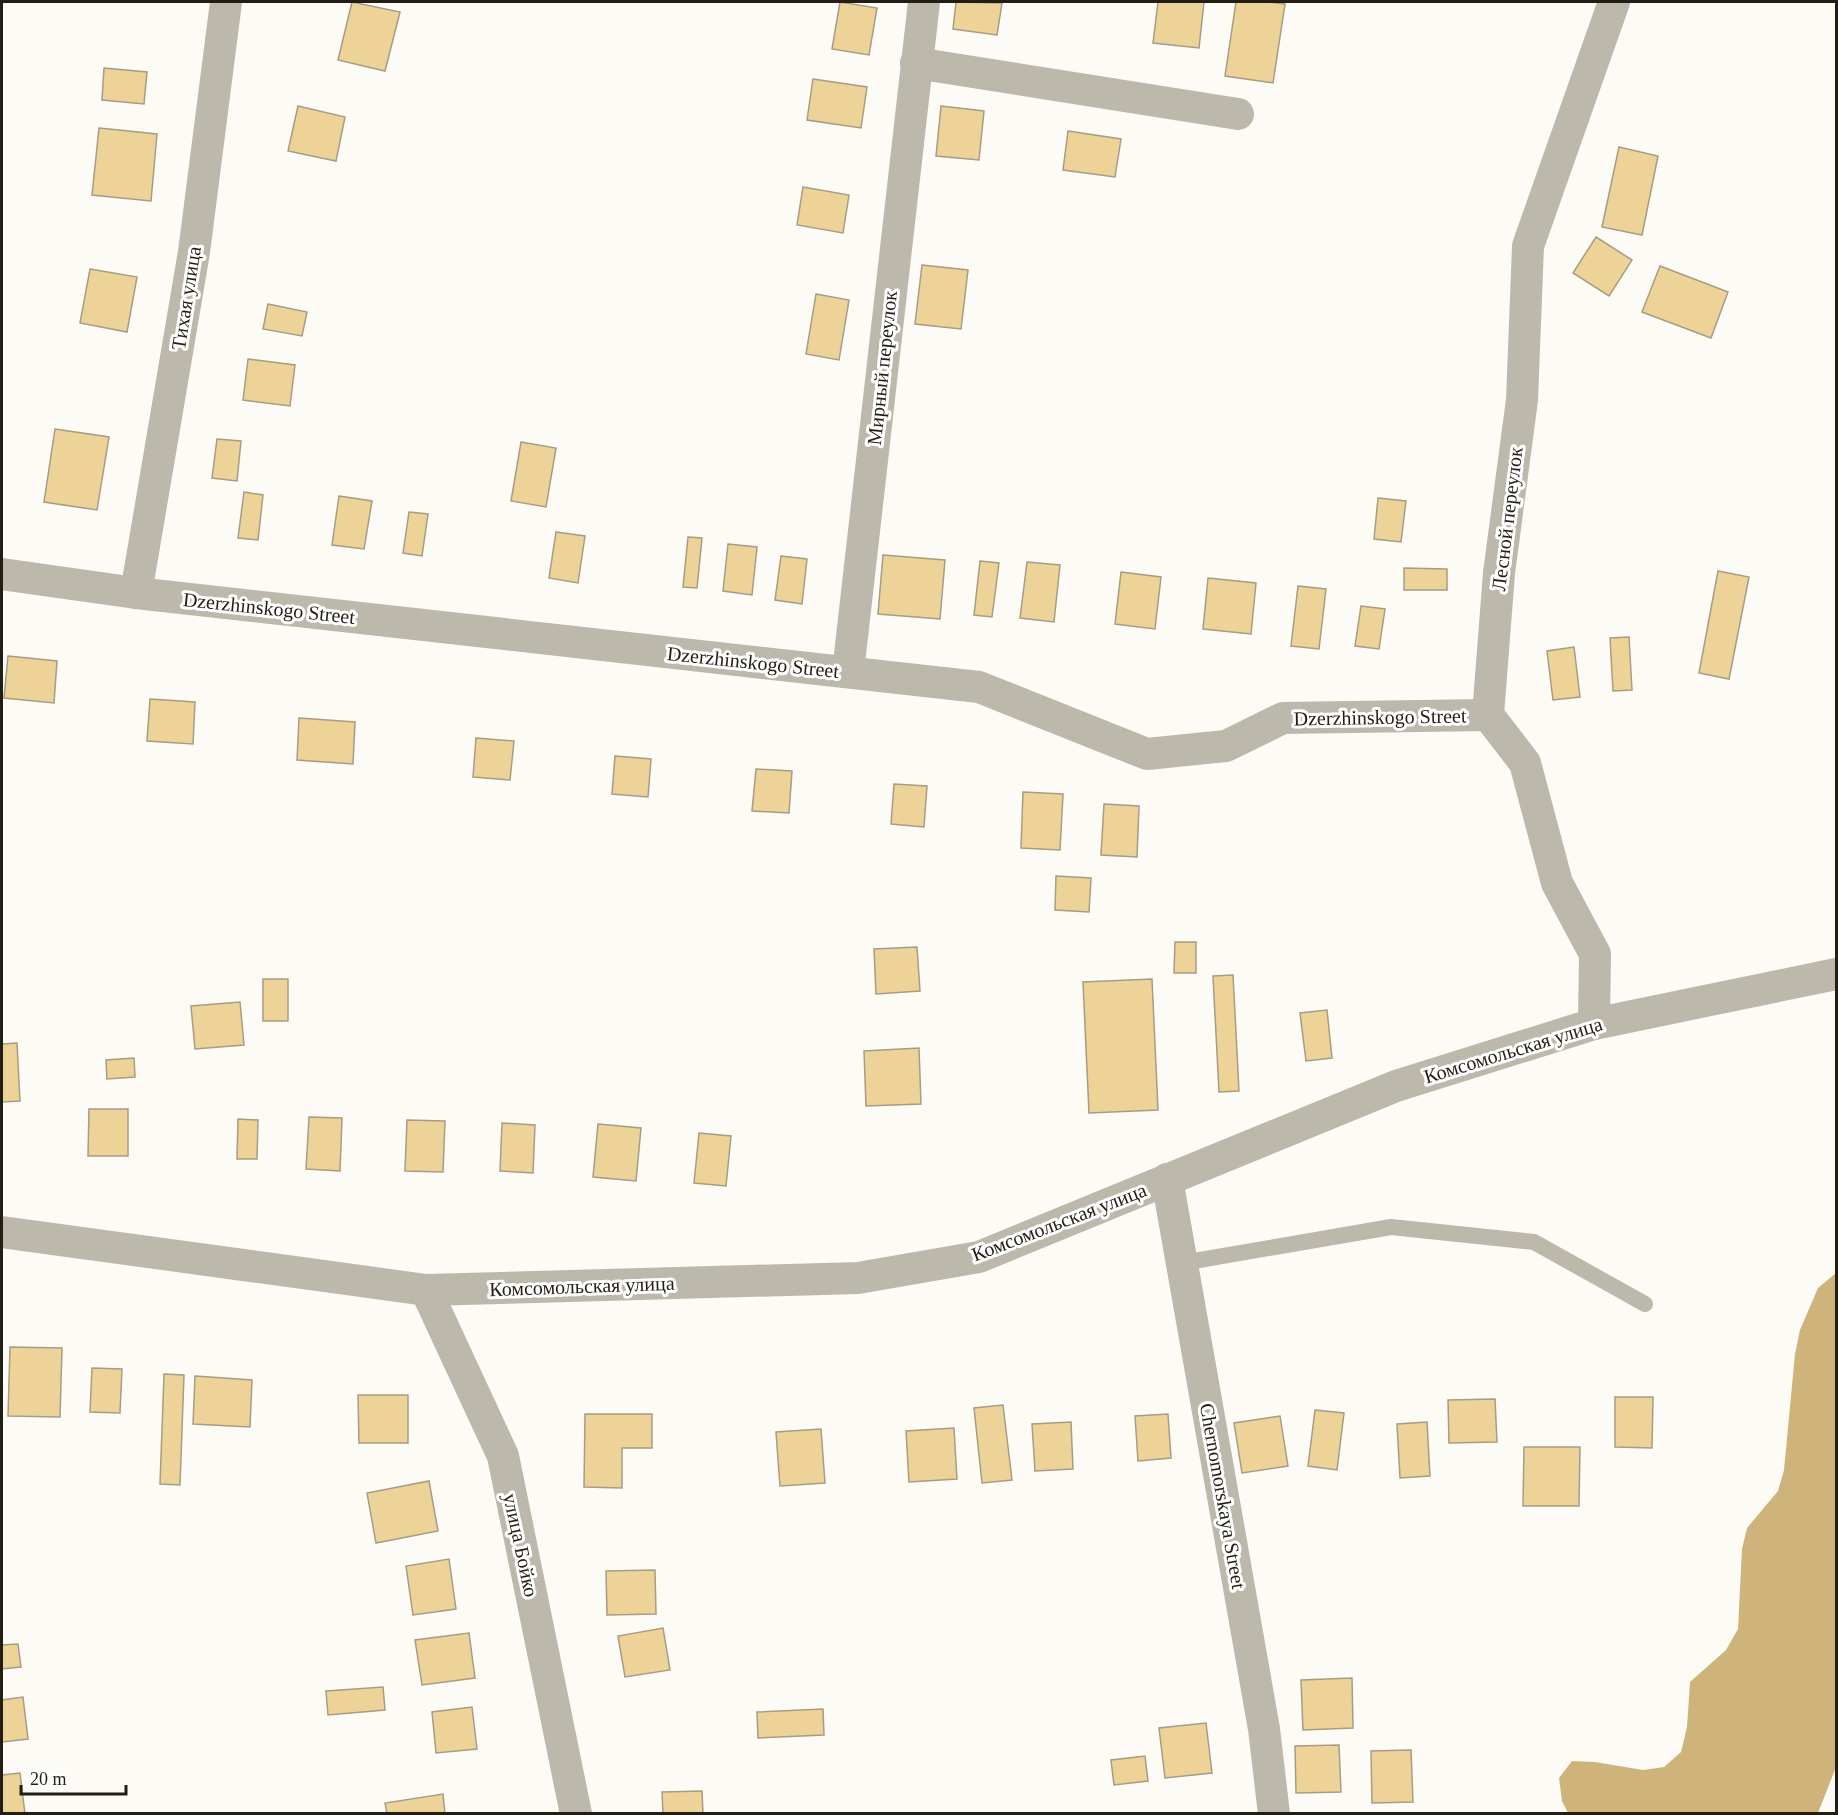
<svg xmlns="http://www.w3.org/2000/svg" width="1838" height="1815" font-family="Georgia,serif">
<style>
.forest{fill:#ceb47a}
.building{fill:#eed399;stroke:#a89c83;stroke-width:1.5}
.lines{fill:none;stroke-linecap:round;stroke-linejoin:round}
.service{stroke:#bdb8ac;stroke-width:16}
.minor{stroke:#bdb8ac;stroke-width:32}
.labels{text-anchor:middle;stroke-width:6;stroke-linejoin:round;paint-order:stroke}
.street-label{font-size:20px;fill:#221e14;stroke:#fff}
</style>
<rect width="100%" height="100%" fill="#fdfbf5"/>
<path class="forest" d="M1836,1273v494l-18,46h-250l-6,-12 -3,-23 13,-17 23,1 48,8 21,-3 17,-15 6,-25 3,-45 36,-32 12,-21 4,-80 5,-21 31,-37 6,-21 11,-116 5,-24 18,-42z"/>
<g class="building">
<path d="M352,2l48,10 -15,59 -47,-11z"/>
<path d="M840,2l37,6 -8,47 -37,-6z"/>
<path d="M956,2l46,1 -5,32 -44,-6z"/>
<path d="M1158,2h46l-5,46 -46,-5z"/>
<path d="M1236,2h31l18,2 -12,79 -48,-7z"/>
<path d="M104,68l43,4 -3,32 -42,-4z"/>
<path d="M813,79l54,8 -6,41 -54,-8z"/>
<path d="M298,106l47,11 -9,44 -48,-10z"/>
<path d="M941,106l43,5 -5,49 -43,-4z"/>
<path d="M99,128l58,6 -6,67 -59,-6z"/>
<path d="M1068,131l53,8 -6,38 -52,-7z"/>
<path d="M1619,147l39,9 -16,79 -40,-8z"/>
<path d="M803,187l46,8 -6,38 -46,-8z"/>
<path d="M1596,237l36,23 -23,36 -36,-23z"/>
<path d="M922,265l46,5 -7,59 -46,-5z"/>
<path d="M1660,266l68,26 -17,46 -69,-26z"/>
<path d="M90,269l47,8 -10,55 -47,-9z"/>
<path d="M816,294l33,6 -10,60 -33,-6z"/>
<path d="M268,304l39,8 -5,24 -39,-7z"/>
<path d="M248,359l47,6 -5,41 -47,-6z"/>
<path d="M55,429l54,8 -12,73 -53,-8z"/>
<path d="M217,439l24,2 -4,40 -25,-3z"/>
<path d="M521,442l35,6 -10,59 -35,-6z"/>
<path d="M244,492l19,3 -5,45 -20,-2z"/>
<path d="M339,496l33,5 -8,48 -32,-4z"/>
<path d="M1378,498l28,3 -5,41 -27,-3z"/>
<path d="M409,512l19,2 -6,42 -19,-3z"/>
<path d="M556,532l29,4 -7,47 -29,-5z"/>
<path d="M688,537l14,1 -5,50 -14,-1z"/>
<path d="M728,544l29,3 -5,48 -29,-4z"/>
<path d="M883,555l62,5 -5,59 -62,-5z"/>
<path d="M781,556l26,3 -5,45 -27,-4z"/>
<path d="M980,561l19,2 -7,54 -18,-2z"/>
<path d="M1027,562l33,3 -6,57 -34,-4z"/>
<path d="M1404,568l43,1v21h-43z"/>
<path d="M1718,571l31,6 -20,102 -30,-6z"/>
<path d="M1121,572l40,5 -6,52 -40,-5z"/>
<path d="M1208,578l48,5 -5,51 -48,-5z"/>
<path d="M1298,586l28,3 -7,60 -28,-3z"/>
<path d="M1361,606l24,3 -6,40 -24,-3z"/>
<path d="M1629,637l3,53 -19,1 -3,-53z"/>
<path d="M1574,647l6,50 -27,3 -6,-49z"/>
<path d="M8,656l49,5 -3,42 -50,-5z"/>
<path d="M150,699l45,3 -2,42 -46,-3z"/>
<path d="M299,718l56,4 -2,42 -56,-4z"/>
<path d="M476,738l38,3 -4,39 -37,-3z"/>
<path d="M615,756l36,3 -3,38 -36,-3z"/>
<path d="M756,769l36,2 -3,42 -37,-2z"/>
<path d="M894,784l33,2 -3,41 -33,-3z"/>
<path d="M1023,792l40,2 -3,56 -39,-2z"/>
<path d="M1104,804l35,2 -2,51 -36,-2z"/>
<path d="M1056,876l35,2 -2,34 -34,-2z"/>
<path d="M1175,942h21v31h-22z"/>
<path d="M917,947l3,44 -44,3 -2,-45z"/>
<path d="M1233,975l6,116 -20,1 -6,-116z"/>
<rect x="263" y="979" width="25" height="42"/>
<path d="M1152,979l6,131 -69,3 -6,-131z"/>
<path d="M240,1002l4,43 -49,4 -4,-43z"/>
<path d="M1327,1010l5,48 -26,3 -6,-48z"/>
<path d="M17,1043l3,58 -18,1v-58z"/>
<path d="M919,1048l2,56 -55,2 -2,-55z"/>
<path d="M134,1058l1,19 -28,2 -1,-19z"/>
<path d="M89,1109h39v47h-40z"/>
<path d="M309,1117l33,1 -2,53 -34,-2z"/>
<path d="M238,1119l20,1 -1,39h-20z"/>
<path d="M407,1120l38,1 -2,51 -38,-1z"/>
<path d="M502,1123l33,2 -2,48 -33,-2z"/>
<path d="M598,1124l43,4 -5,53 -43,-4z"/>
<path d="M699,1133l32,3 -5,50 -32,-3z"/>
<path d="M10,1347l52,1 -2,69 -52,-1z"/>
<path d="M92,1368l30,1 -2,44 -30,-1z"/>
<path d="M164,1374l20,1 -4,110 -20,-1z"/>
<path d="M195,1376l57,4 -2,47 -57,-3z"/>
<path d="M358,1395h50v48h-49z"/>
<path d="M1615,1397h38l-1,51 -37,-1z"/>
<path d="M1495,1399l2,43 -48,1 -1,-43z"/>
<path d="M1003,1405l9,75 -30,3 -8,-75z"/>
<path d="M1315,1410l29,3 -7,57 -29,-4z"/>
<path d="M585,1414h67v34h-30v40l-38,-1z"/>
<path d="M1168,1414l3,44 -33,3 -3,-45z"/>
<path d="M1280,1416l8,50 -46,7 -8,-50z"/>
<path d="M1071,1422l2,47 -38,2 -3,-47z"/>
<path d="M1427,1422l3,54 -30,2 -3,-54z"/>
<path d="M954,1428l3,51 -48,3 -3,-51z"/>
<path d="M821,1429l4,54 -45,3 -4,-54z"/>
<path d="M1524,1447h56l-1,59h-56z"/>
<path d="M429,1481l9,50 -62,12 -9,-50z"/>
<path d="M449,1559l7,50 -43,6 -7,-49z"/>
<path d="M655,1570l1,44 -49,1 -1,-44z"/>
<path d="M663,1628l7,42 -45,7 -7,-41z"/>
<path d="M469,1633l6,45 -53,7 -7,-45z"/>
<path d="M18,1644l3,23 -19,2v-24z"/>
<path d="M1352,1678l1,50 -50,2 -2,-50z"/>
<path d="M383,1687l2,23 -57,5 -2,-24z"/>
<path d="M23,1697l5,42 -26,3v-42z"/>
<path d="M472,1707l5,42 -41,4 -4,-41z"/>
<path d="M823,1709l1,26 -66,3 -1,-26z"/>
<path d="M1206,1723l6,50 -47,5 -6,-50z"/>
<path d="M1339,1745l2,47 -45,1 -1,-47z"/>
<path d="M1411,1750l2,52 -41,1 -1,-52z"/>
<path d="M1145,1756l3,25 -34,4 -3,-25z"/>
<path d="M20,1773l5,41h-23v-39z"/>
<path d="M702,1791l1,23h-40l-1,-22z"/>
<path d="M443,1794l2,20h-58l-2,-11z"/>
</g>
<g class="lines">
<path class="service" d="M1182,1263l209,-36 143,15 111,62"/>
<g class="minor">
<path d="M916,63l322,51"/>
<path d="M2,574l134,19 843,94 168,67 79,-8 57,-28 205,-3"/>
<path d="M136,593l58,-341 32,-250"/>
<path d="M848,672l76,-670"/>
<path d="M1594,1024l1,-70 -38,-71 -32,-120 -37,-48 11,-142 23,-173 6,-154 86,-244"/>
<path d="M1167,1179l97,550 10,85"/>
<path d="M2,1232l424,58 432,-12 121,-21 417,-171 198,-62 242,-50"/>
<path d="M426,1290l77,166 73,358"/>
</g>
</g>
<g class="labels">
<g class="street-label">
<text transform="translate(186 298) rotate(-81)" y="7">Тихая улица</text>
<text transform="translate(882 368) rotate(-84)" y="7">Мирный переулок</text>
<text transform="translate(1507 519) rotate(-83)" y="7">Лесной переулок</text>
<text transform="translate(269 608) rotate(6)" y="7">Dzerzhinskogo Street</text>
<text transform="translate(753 662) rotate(6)" y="7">Dzerzhinskogo Street</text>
<text transform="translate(1380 717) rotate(-1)" y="7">Dzerzhinskogo Street</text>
<text transform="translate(1513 1050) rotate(-17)" y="7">Комсомольская улица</text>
<text transform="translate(1059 1222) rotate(-21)" y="7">Комсомольская улица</text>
<text transform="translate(582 1286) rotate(-2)" y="7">Комсомольская улица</text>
<text transform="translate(1223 1496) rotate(80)" y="7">Chernomorskaya Street</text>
<text transform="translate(521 1545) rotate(78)" y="7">улица Бойко</text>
</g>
</g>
<rect width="1838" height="1815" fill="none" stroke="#221e14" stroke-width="6"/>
<path d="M21 1785v9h105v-9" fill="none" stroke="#221e14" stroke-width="3"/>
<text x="30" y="1785" font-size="18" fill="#221e14" stroke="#ffffff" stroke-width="4.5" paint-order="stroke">20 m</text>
</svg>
